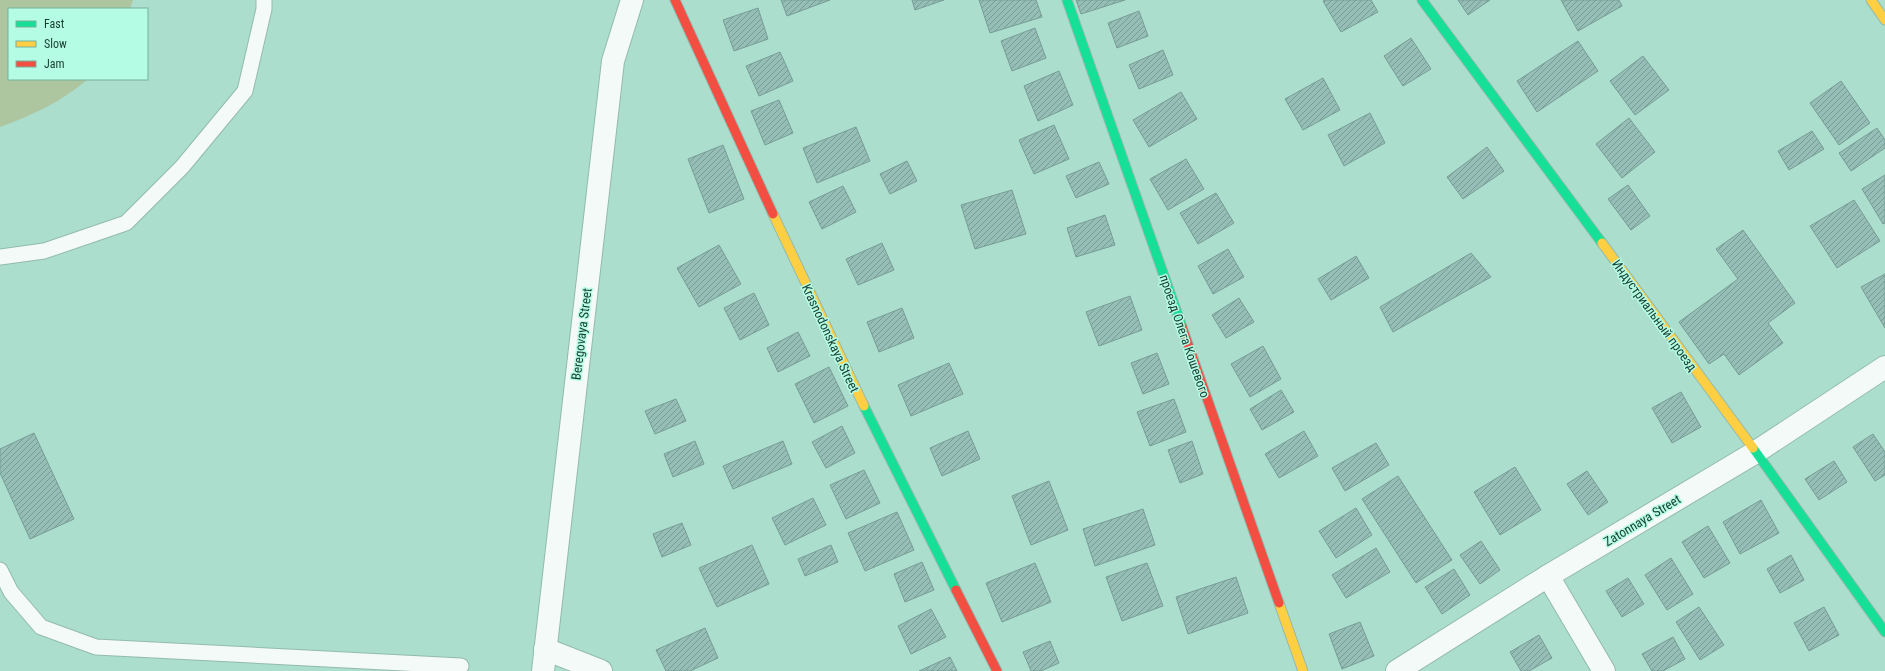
<svg xmlns="http://www.w3.org/2000/svg" width="1885" height="671" font-family="'Roboto Condensed',sans-serif">
<style>
.green{fill:#adc6a0}
.building{fill:url(#building-hatch);stroke:#779d95}
.lines{fill:none;stroke-linecap:round;stroke-linejoin:round}
.lane-casing{stroke:#92baae;stroke-width:17}
.street-casing{stroke:#92baae;stroke-width:24}
.fast-casing{stroke:#92baae;stroke-width:11}
.slow-casing{stroke:#92baae;stroke-width:11}
.jam-casing{stroke:#92baae;stroke-width:11}
.lane{stroke:#f3faf8;stroke-width:15}
.street{stroke:#f3faf8;stroke-width:22}
.fast{stroke:#16e098;stroke-width:9}
.slow{stroke:#ffcf43;stroke-width:9}
.jam{stroke:#f24e42;stroke-width:9}
.labels{text-anchor:middle;stroke-width:3;stroke-linejoin:round;paint-order:stroke}
.street-label{font-size:13px;fill:#173d32;stroke:#b5fce4}
</style>
<defs>
<pattern id="building-hatch" width="6" height="6" patternUnits="userSpaceOnUse"><rect width="6" height="6" fill="#94beb6"/><path d="M-1 1l2-2M0 6l6-6M5 7l2-2" fill="none" stroke="#789c95"/></pattern>
</defs>
<rect width="100%" height="100%" fill="#acdece"/>
<path class="green" d="M0,0h133l-3,9h-121v70h79c-27,23 -55,36 -88,48z"/>
<g class="building">
<path d="M781,0h49l-43,16z"/>
<path d="M912,0h32l-29,10z"/>
<path d="M979,0h57l6,17 -52,16z"/>
<path d="M1076,0h49l-44,14z"/>
<path d="M1325,0h46l7,12 -37,20 -18,-31z"/>
<path d="M1458,0h32l-22,15z"/>
<path d="M1561,0h58l3,6 -44,25z"/>
<path d="M758,8l10,31 -34,12 -11,-31z"/>
<path d="M1139,11l9,25 -31,12 -9,-25z"/>
<path d="M1035,28l11,30 -34,13 -11,-30z"/>
<path d="M1411,38l20,31 -28,17 -19,-30z"/>
<path d="M1578,41l20,30 -61,41 -20,-31z"/>
<path d="M1163,50l10,25 -34,14 -10,-24z"/>
<path d="M780,52l13,29 -34,15 -13,-30z"/>
<path d="M1643,56l26,34 -34,25 -25,-34z"/>
<path d="M1059,71l14,34 -35,16 -14,-35z"/>
<path d="M1323,78l17,32 -37,20 -18,-31z"/>
<path d="M1841,81l29,42 -31,22 -29,-42z"/>
<path d="M1181,92l16,27 -48,28 -16,-27z"/>
<path d="M779,100l14,33 -28,12 -14,-34z"/>
<path d="M1370,113l15,30 -41,23 -16,-31z"/>
<path d="M1629,118l26,34 -33,26 -26,-34z"/>
<path d="M1054,125l15,34 -35,15 -15,-34z"/>
<path d="M856,127l14,34 -53,22 -14,-35z"/>
<path d="M1877,128l8,12v8l-34,23 -12,-18z"/>
<path d="M1812,131l12,18 -35,21 -11,-19z"/>
<path d="M723,145l21,54 -35,14 -21,-54z"/>
<path d="M1487,147l17,24 -41,28 -16,-22z"/>
<path d="M1186,159l18,30 -36,21 -18,-31z"/>
<path d="M907,161l10,20 -27,13 -10,-20z"/>
<path d="M1099,162l10,22 -33,14 -10,-22z"/>
<path d="M1885,175v48l-2,1 -21,-35z"/>
<path d="M1628,185l22,31 -19,14 -23,-31z"/>
<path d="M843,186l13,26 -34,17 -13,-27z"/>
<path d="M1012,190l14,44 -51,15 -14,-44z"/>
<path d="M1216,193l18,30 -36,21 -18,-31z"/>
<path d="M1854,200l26,41 -43,27 -27,-42z"/>
<path d="M1105,215l10,30 -39,12 -9,-29z"/>
<path d="M1743,230l52,73 -27,20 15,20 -44,32 -15,-21 -15,10 -30,-42 59,-43 -22,-30z"/>
<path d="M882,243l12,27 -36,15 -12,-26z"/>
<path d="M719,245l22,39 -42,23 -22,-39z"/>
<path d="M1228,249l16,28 -31,17 -15,-28z"/>
<path d="M1471,253l20,24 -98,55 -13,-25z"/>
<path d="M1356,256l13,22 -38,22 -13,-21z"/>
<path d="M1885,274v54l-24,-41z"/>
<path d="M754,293l15,32 -29,15 -16,-32z"/>
<path d="M1130,296l12,34 -43,16 -13,-34z"/>
<path d="M1239,298l15,24 -28,16 -14,-23z"/>
<path d="M902,308l12,30 -35,14 -12,-30z"/>
<path d="M798,332l12,24 -32,16 -11,-24z"/>
<path d="M1263,346l18,33 -31,18 -19,-33z"/>
<path d="M1157,353l12,31 -26,10 -12,-31z"/>
<path d="M949,363l14,31 -52,22 -13,-31z"/>
<path d="M829,367l19,39 -34,17 -19,-39z"/>
<path d="M1281,390l13,22 -32,18 -12,-21z"/>
<path d="M1681,392l20,35 -29,16 -20,-35z"/>
<path d="M676,399l10,22 -31,13 -10,-23z"/>
<path d="M1174,399l12,33 -36,14 -13,-34z"/>
<path d="M842,426l13,27 -29,15 -14,-26z"/>
<path d="M968,431l12,28 -38,17 -12,-28z"/>
<path d="M1304,431l14,25 -39,22 -14,-24z"/>
<path d="M34,433l40,86 -44,20 -30,-66v-24z"/>
<path d="M1873,434l12,18v23l-10,6 -22,-34z"/>
<path d="M695,441l9,23 -31,13 -9,-23z"/>
<path d="M783,441l9,23 -59,25 -10,-23z"/>
<path d="M1192,441l11,33 -23,9 -12,-33z"/>
<path d="M1376,443l13,22 -44,26 -13,-23z"/>
<path d="M1834,461l13,21 -28,18 -14,-21z"/>
<path d="M1515,467l26,43 -41,25 -26,-43z"/>
<path d="M864,470l16,33 -34,16 -16,-34z"/>
<path d="M1587,471l21,31 -20,13 -21,-31z"/>
<path d="M1398,476l54,84 -36,23 -54,-84z"/>
<path d="M1049,481l19,49 -37,15 -19,-49z"/>
<path d="M813,498l13,27 -41,20 -13,-27z"/>
<path d="M1761,500l18,33 -39,21 -17,-32z"/>
<path d="M1356,508l16,27 -36,23 -17,-27z"/>
<path d="M1143,509l12,36 -60,21 -12,-37z"/>
<path d="M897,512l17,38 -49,21 -17,-38z"/>
<path d="M682,523l9,22 -29,12 -9,-23z"/>
<path d="M1708,526l22,37 -26,15 -22,-36z"/>
<path d="M1481,541l19,29 -20,14 -20,-29z"/>
<path d="M752,545l17,39 -52,23 -18,-39z"/>
<path d="M831,545l7,17 -33,14 -7,-17z"/>
<path d="M1376,548l14,24 -44,26 -14,-23z"/>
<path d="M1791,555l13,25 -24,13 -13,-24z"/>
<path d="M1671,558l22,36 -26,16 -22,-35z"/>
<path d="M922,562l12,28 -29,12 -11,-28z"/>
<path d="M1035,563l16,39 -49,20 -16,-39z"/>
<path d="M1147,563l16,43 -41,15 -16,-44z"/>
<path d="M1454,569l16,26 -28,19 -17,-27z"/>
<path d="M1236,577l12,36 -60,21 -12,-37z"/>
<path d="M1628,578l16,26 -22,13 -16,-26z"/>
<path d="M1699,607l25,38 -24,15 -24,-38z"/>
<path d="M1824,607l15,28 -30,16 -15,-28z"/>
<path d="M931,609l15,28 -35,17 -13,-28z"/>
<path d="M1360,622l14,34 -32,13 -13,-35z"/>
<path d="M705,628l13,30 -28,13h-24l-10,-21z"/>
<path d="M1539,635l13,23 -23,13h-8l-11,-19z"/>
<path d="M1673,637l12,22 -22,12h-11l-10,-17z"/>
<path d="M1050,641l9,22 -18,8h-10l-8,-19z"/>
<path d="M950,657l7,14h-38z"/>
</g>
<g class="lines">
<g class="lane-casing">
<g id="lane">
<path d="M0,257l44,-6 82,-28 56,-56 63,-76 19,-82v-9"/>
<path d="M0,570l11,22 30,35 55,20 365,19"/>
</g>
</g>
<g class="street-casing">
<g id="street">
<path d="M1548,576l56,95"/>
<path d="M545,649l56,22"/>
<path d="M543,671l70,-610 19,-61"/>
<path d="M1397,671l151,-95 208,-124 129,-85"/>
</g>
</g>
<g class="fast-casing">
<g id="fast">
<path d="M1067,0l115,327"/>
<path d="M1422,0l180,243"/>
<path d="M864,406l92,184"/>
<path d="M1753,448l132,184"/>
</g>
</g>
<g class="slow-casing">
<g id="slow">
<path d="M1871,0l14,20"/>
<path d="M773,214l91,192"/>
<path d="M1602,243l151,205"/>
<path d="M1279,603l24,68"/>
</g>
</g>
<g class="jam-casing">
<g id="jam">
<path d="M675,0l98,214"/>
<path d="M1182,327l97,276"/>
<path d="M956,590l41,81"/>
</g>
</g>
<use href="#lane" class="lane"/>
<use href="#street" class="street"/>
<use href="#fast" class="fast"/>
<use href="#slow" class="slow"/>
<use href="#jam" class="jam"/>
</g>
<g class="labels">
<g class="street-label">
<text transform="translate(1655 315) rotate(54)" y="5">Индустриальный проезд</text>
<text transform="translate(581 334) rotate(-83)" y="5">Beregovaya Street</text>
<text transform="translate(1185 336) rotate(71)" y="5">проезд Олега Кошевого</text>
<text transform="translate(831 338) rotate(65)" y="5">Krasnodonskaya Street</text>
<text transform="translate(1642 520) rotate(-31)" y="5">Zatonnaya Street</text>
</g>
</g>
<rect x="8" y="8" width="140" height="72" fill="#b5fce4" stroke="#76b09d"/>
<rect x="16" y="21" width="20" height="6" fill="#16e098" stroke="#76b09d"/>
<text x="44" y="28" font-size="12" fill="#173d32">Fast</text>
<rect x="16" y="41" width="20" height="6" fill="#ffcf43" stroke="#76b09d"/>
<text x="44" y="48" font-size="12" fill="#173d32">Slow</text>
<rect x="16" y="61" width="20" height="6" fill="#f24e42" stroke="#76b09d"/>
<text x="44" y="68" font-size="12" fill="#173d32">Jam</text>
</svg>
